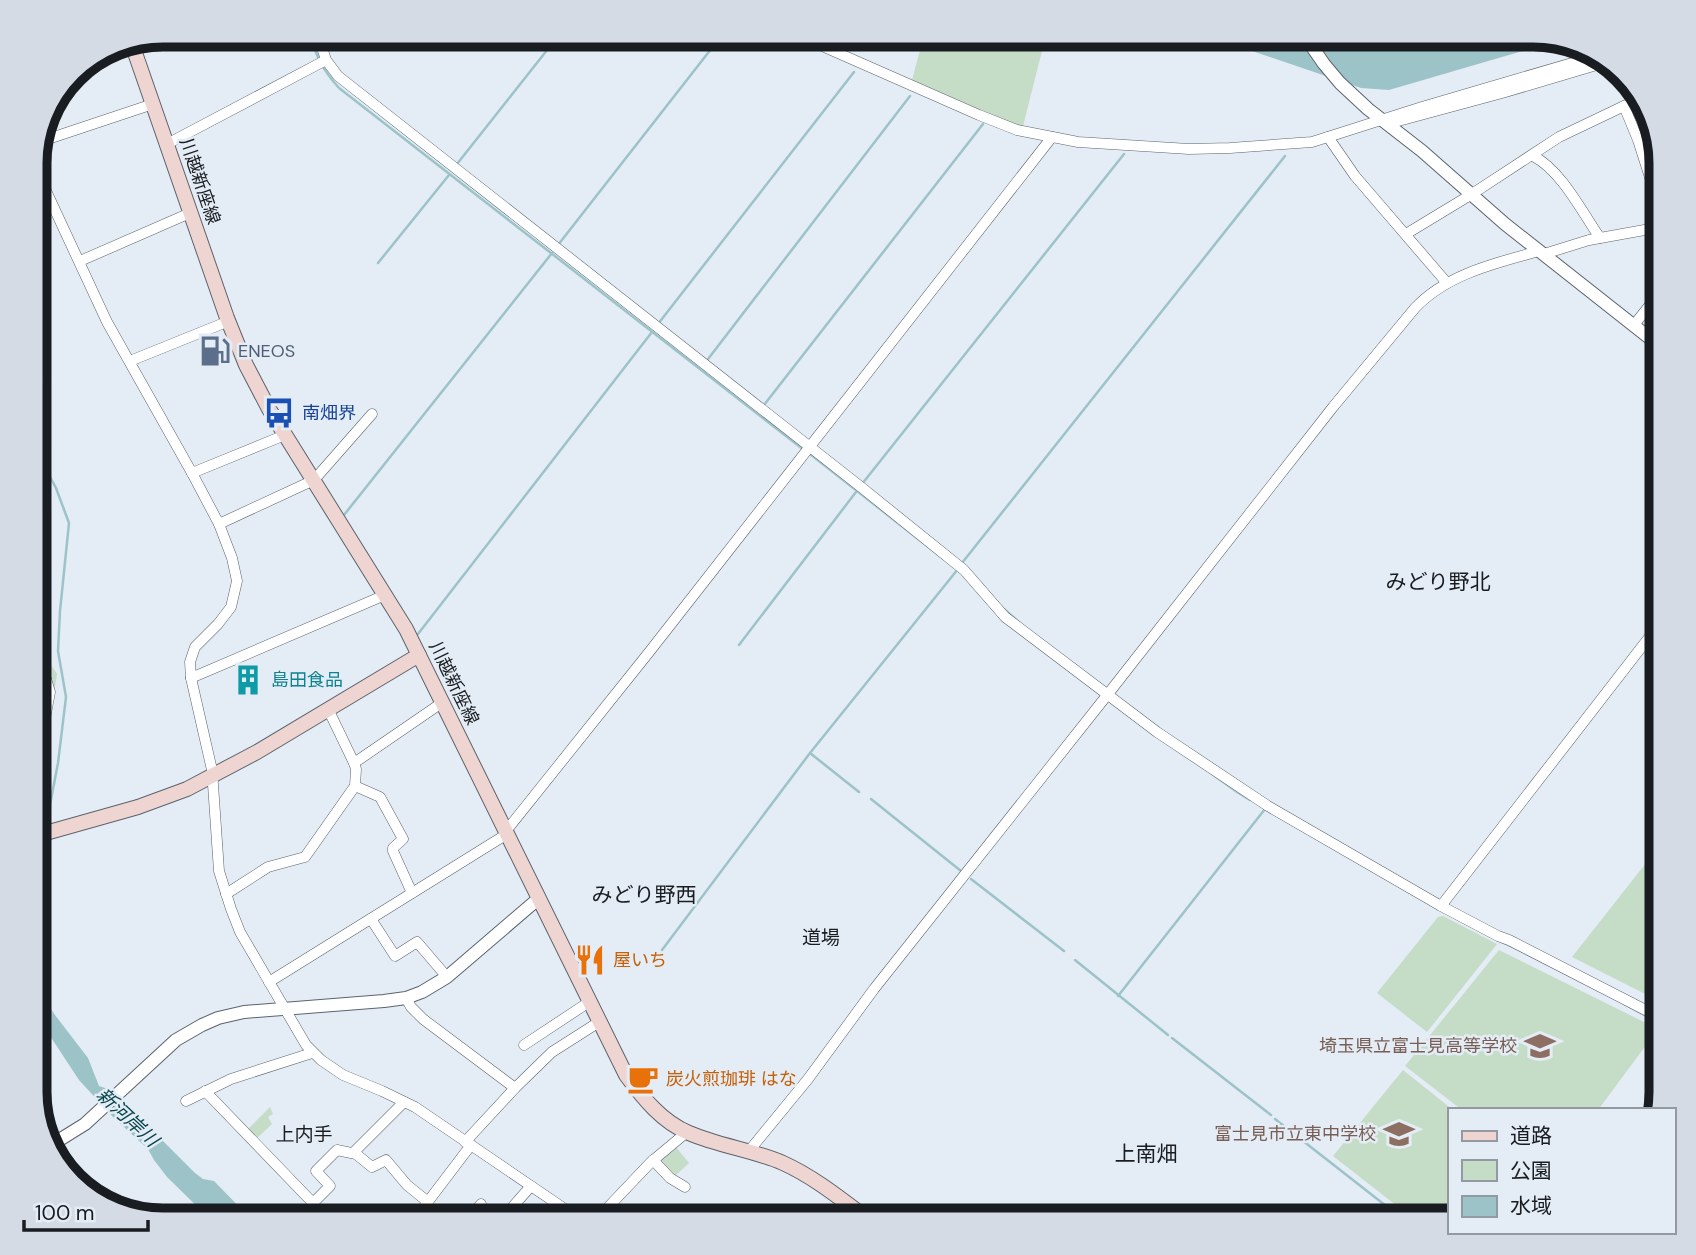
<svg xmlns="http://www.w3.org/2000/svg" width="1696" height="1255" font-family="'DM Sans','Noto Sans JP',sans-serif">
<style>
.green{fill:#c5dcc6}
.water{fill:#9cc4c8}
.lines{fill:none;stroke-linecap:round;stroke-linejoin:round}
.stream{stroke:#9cc4c8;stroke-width:2.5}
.minor-casing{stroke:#5c636b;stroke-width:11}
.tertiary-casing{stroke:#5c636b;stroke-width:14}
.secondary-casing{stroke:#5c636b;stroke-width:16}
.minor{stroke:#fff;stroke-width:10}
.tertiary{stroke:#fff;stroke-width:12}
.secondary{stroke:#efd5d1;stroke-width:14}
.labels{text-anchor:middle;stroke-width:5;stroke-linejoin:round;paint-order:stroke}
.street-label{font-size:18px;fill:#191c20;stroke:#e4ecf6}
.service-label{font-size:18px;fill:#4e5e75;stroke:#e4ecf6;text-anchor:start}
.transit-label{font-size:18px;fill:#164399;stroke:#e4ecf6;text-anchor:start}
.culture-label{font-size:18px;fill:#0d838f;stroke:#e4ecf6;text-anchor:start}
.food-label{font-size:18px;fill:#c56008;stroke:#e4ecf6;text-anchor:start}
.education-label{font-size:18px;fill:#785e54;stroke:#e4ecf6;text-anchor:end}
.neighbourhood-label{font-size:19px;fill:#191c20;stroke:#e4ecf6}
.water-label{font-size:19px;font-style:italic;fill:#08464b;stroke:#e4ecf6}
.quarter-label{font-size:21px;fill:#191c20;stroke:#e4ecf6}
.rim{fill:none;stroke:#191c20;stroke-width:9}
</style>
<rect width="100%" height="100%" fill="#e4ecf6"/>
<g class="green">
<path d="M924,35h122l-23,91 -10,-2 -101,-44z"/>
<path d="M35,490l6,17 4,31 -3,30 -3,78 18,28 -22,139z"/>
<path d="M1661,844v158l-89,-45z"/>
<path d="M1443,916l54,28 -70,88 -50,-39 61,-76z"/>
<path d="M1499,950l159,79 -60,81h-136l-57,-44z"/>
<path d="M1403,1070l50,40h-4v110h-34l-82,-64z"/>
<path d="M270,1107l3,7 -5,3 4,7 -17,16 -6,-7 2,-2 -2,-3z"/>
<path d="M675,1146l14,17 -14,13 -15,-17z"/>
</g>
<g class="water">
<path d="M1205,35h328l20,7 -164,48 -28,-2z"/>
<path d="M35,985l20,30 33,43 11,28 6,2 16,20 39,30 35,35 8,6 11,2 38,39h-41l-44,-43 -13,-17 -6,-11 -35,-32 -34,-37 -44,-67z"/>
</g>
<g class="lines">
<g class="stream">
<path d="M310,35c7,23 12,34 29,53l465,362"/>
<path d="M457,164l102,-129"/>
<path d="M558,245l164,-210"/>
<path d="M378,263l71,-88"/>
<path d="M658,324l196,-252"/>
<path d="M705,363l205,-267"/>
<path d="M764,405l219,-281"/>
<path d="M810,454l135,106"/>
<path d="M35,455l8,9 13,24 13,35 -9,88 -2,40 8,46 -8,66 -9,47 -7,18"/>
<path d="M862,484l262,-330"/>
<path d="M344,515l208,-262"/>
<path d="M962,563l323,-407"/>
<path d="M1004,609l16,14"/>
<path d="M418,634l234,-302"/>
<path d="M739,645l117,-153"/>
<path d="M810,753l49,39"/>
<path d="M1212,774l25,18 13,8"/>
<path d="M871,799l90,72"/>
<path d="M971,879l93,72"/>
<path d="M1500,941l22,10"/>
<path d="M662,950l148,-197 148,-184"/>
<path d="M1075,960l93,75"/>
<path d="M1118,996l147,-187"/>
<path d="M1624,1004l37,20"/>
<path d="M1172,1038l99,77"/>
<path d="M1275,1119l129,101"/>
</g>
<g class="minor-casing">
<g id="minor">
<path d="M318,35l8,25 12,16 523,411 103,83 41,47 152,115 111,74 173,100 57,30 11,4 152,78"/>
<path d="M797,35l182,80 38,15 61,12 111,7 41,-1 82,-6 110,-35 174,-51"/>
<path d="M1624,106l14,34 16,50 7,5"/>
<path d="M1391,123l111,-30 108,-32"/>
<path d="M1328,137l27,39 92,107"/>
<path d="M39,142l114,-38"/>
<path d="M167,144l159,-84"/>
<path d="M1533,156c28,14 49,56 67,82"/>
<path d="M35,167l72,155 85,151 27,51 13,34 5,23 -6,26 -13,17 -23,23 -5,15 1,16 21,92 7,101 12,38 9,23 66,113 15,15 22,15 39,16 33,16 166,113"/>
<path d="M1406,234l66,-40 87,-57 65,-31 18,-7"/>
<path d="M1544,254l45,-14 72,-13"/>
<path d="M80,261l110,-48"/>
<path d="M1634,325l27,-34"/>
<path d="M130,361l99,-40"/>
<path d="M192,473l93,-38"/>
<path d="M219,524l95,-44 58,-66"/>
<path d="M35,592l2,-90 -2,-2"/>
<path d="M191,678l194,-83"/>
<path d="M35,685l11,-6"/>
<path d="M354,763l89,-61"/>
<path d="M35,772l15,-80 -15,-48"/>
<path d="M355,786l25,11 23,42 -10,9v3l19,42"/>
<path d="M506,831l144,-180 402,-514"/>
<path d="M226,894l42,-27 37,-10 50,-71 1,-17 -2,-6 -26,-54"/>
<path d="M1441,906l220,-284"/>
<path d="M371,919l24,37 22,-14 30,35"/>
<path d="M269,982l238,-148"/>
<path d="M406,998l5,9 12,12 92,69"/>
<path d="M524,1045l65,-43"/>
<path d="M205,1091l108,112 17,-17 -14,-15 21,-21 19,4 16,13 14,-7 21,25 21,17"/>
<path d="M186,1101l45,-22 81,-26"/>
<path d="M465,1142l50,-54 37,-36 47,-30"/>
<path d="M749,1151l59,-72 66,-90 234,-295 225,-287 82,-99c32,-34 81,-45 124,-57"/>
<path d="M353,1153l51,-51"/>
<path d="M653,1160l17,18 15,9"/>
<path d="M481,1204l-5,6 11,10"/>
<path d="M414,1220l57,-75"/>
<path d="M501,1220l30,-34"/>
<path d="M596,1220l55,-58 36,-30"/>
</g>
</g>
<g class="tertiary-casing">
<g id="tertiary">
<path d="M1304,35l20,29 16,19 28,26 54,42 83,73 156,123"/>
<path d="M48,1147l37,-23 91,-84 26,-15 16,-7 26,-6 140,-11 22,-3 16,-6 25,-15 91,-78"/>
</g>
</g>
<g class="secondary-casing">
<g id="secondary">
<path d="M133,47l94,271 19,47 23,44 137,220 220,446c17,23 36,47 63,58 30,13 64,17 94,30 31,14 58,36 86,57"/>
<path d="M35,836l103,-29 49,-18 70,-37 162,-97"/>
</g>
</g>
<use href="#minor" class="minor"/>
<use href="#tertiary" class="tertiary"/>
<use href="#secondary" class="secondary"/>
</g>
<defs>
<g id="fuel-bare" transform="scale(2.415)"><path d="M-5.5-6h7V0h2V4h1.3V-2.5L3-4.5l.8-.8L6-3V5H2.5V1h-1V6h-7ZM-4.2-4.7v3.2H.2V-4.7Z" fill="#5c6f8a" stroke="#e4ecf6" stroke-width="2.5" paint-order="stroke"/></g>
<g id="bus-bare" transform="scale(2.415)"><path d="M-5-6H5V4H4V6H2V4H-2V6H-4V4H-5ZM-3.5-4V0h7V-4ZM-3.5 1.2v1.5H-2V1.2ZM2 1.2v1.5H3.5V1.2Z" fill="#1a4fb4" stroke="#e4ecf6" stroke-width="2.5" paint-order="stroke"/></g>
<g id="building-bare" transform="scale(2.415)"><path d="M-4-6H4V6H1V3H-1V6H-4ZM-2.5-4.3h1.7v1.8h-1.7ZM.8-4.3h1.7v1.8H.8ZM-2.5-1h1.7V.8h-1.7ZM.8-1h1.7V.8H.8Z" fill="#0f9aa8" stroke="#e4ecf6" stroke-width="2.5" paint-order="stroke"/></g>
<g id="restaurant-bare" transform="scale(2.415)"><path d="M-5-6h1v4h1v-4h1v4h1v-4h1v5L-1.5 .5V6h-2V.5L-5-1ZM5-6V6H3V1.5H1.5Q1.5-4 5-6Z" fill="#e8710a" stroke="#e4ecf6" stroke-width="2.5" paint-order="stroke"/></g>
<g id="school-bare" transform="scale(2.415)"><path d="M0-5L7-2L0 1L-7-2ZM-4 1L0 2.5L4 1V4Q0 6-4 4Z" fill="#8d6e63" stroke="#e4ecf6" stroke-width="2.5" paint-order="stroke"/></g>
<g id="cafe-bare" transform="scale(2.415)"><path d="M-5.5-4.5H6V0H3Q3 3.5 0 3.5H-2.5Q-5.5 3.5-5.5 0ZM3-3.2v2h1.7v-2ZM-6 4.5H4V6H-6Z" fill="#e8710a" stroke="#e4ecf6" stroke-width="2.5" paint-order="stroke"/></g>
</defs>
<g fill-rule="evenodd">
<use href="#fuel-bare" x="215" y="351"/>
<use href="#bus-bare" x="279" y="413"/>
<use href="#building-bare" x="248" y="680"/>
<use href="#restaurant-bare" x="590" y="960"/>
<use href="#school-bare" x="1540" y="1046"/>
<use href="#cafe-bare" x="643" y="1079"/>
<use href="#school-bare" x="1399" y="1134"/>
</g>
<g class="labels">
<g class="street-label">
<text transform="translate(200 181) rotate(71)" y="6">川越新座線</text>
<text transform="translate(454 683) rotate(64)" y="6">川越新座線</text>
</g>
<g class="service-label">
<text x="238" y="357">ENEOS</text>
</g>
<g class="transit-label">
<text x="302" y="419">南畑界</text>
</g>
<g class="culture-label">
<text x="271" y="686">島田食品</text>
</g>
<g class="food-label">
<text x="613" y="966">屋いち</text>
<text x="666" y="1085">炭火煎珈琲 はな</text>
</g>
<g class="education-label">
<text x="1517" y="1052">埼玉県立富士見高等学校</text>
<text x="1376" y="1140">富士見市立東中学校</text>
</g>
<g class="neighbourhood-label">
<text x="821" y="944">道場</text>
<text x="304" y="1141">上内手</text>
</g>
<g class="water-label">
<text transform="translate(128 1117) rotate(43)" y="7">新河岸川</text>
</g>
<g class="quarter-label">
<text x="1438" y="589">みどり野北</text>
<text x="644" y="902">みどり野西</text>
<text x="1146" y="1161">上南畑</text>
</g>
</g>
<path d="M0 0H1696V1255H0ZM163 47H1533A116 116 0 0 1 1649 163V1092A116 116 0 0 1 1533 1208H163A116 116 0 0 1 47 1092V163A116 116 0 0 1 163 47Z" fill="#d4dbe5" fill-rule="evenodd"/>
<path class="rim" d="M163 47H1533A116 116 0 0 1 1649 163V1092A116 116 0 0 1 1533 1208H163A116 116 0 0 1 47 1092V163A116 116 0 0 1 163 47Z"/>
<rect x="1448" y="1108" width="228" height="126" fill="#e4ecf6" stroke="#9399a0" stroke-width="2"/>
<rect x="1462" y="1131" width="35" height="10" fill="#efd5d1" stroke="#9399a0" stroke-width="2"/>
<text x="1510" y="1143" font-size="21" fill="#191c20">道路</text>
<rect x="1462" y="1160" width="35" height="21" fill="#c5dcc6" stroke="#9399a0" stroke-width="2"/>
<text x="1510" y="1178" font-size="21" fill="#191c20">公園</text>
<rect x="1462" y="1196" width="35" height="21" fill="#9cc4c8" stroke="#9399a0" stroke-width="2"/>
<text x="1510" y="1213" font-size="21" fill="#191c20">水域</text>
<path d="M24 1220v10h124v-10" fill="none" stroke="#191c20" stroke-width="3.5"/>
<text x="35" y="1220" font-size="21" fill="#191c20" stroke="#e4ecf6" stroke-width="5" paint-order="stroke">100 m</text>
</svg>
